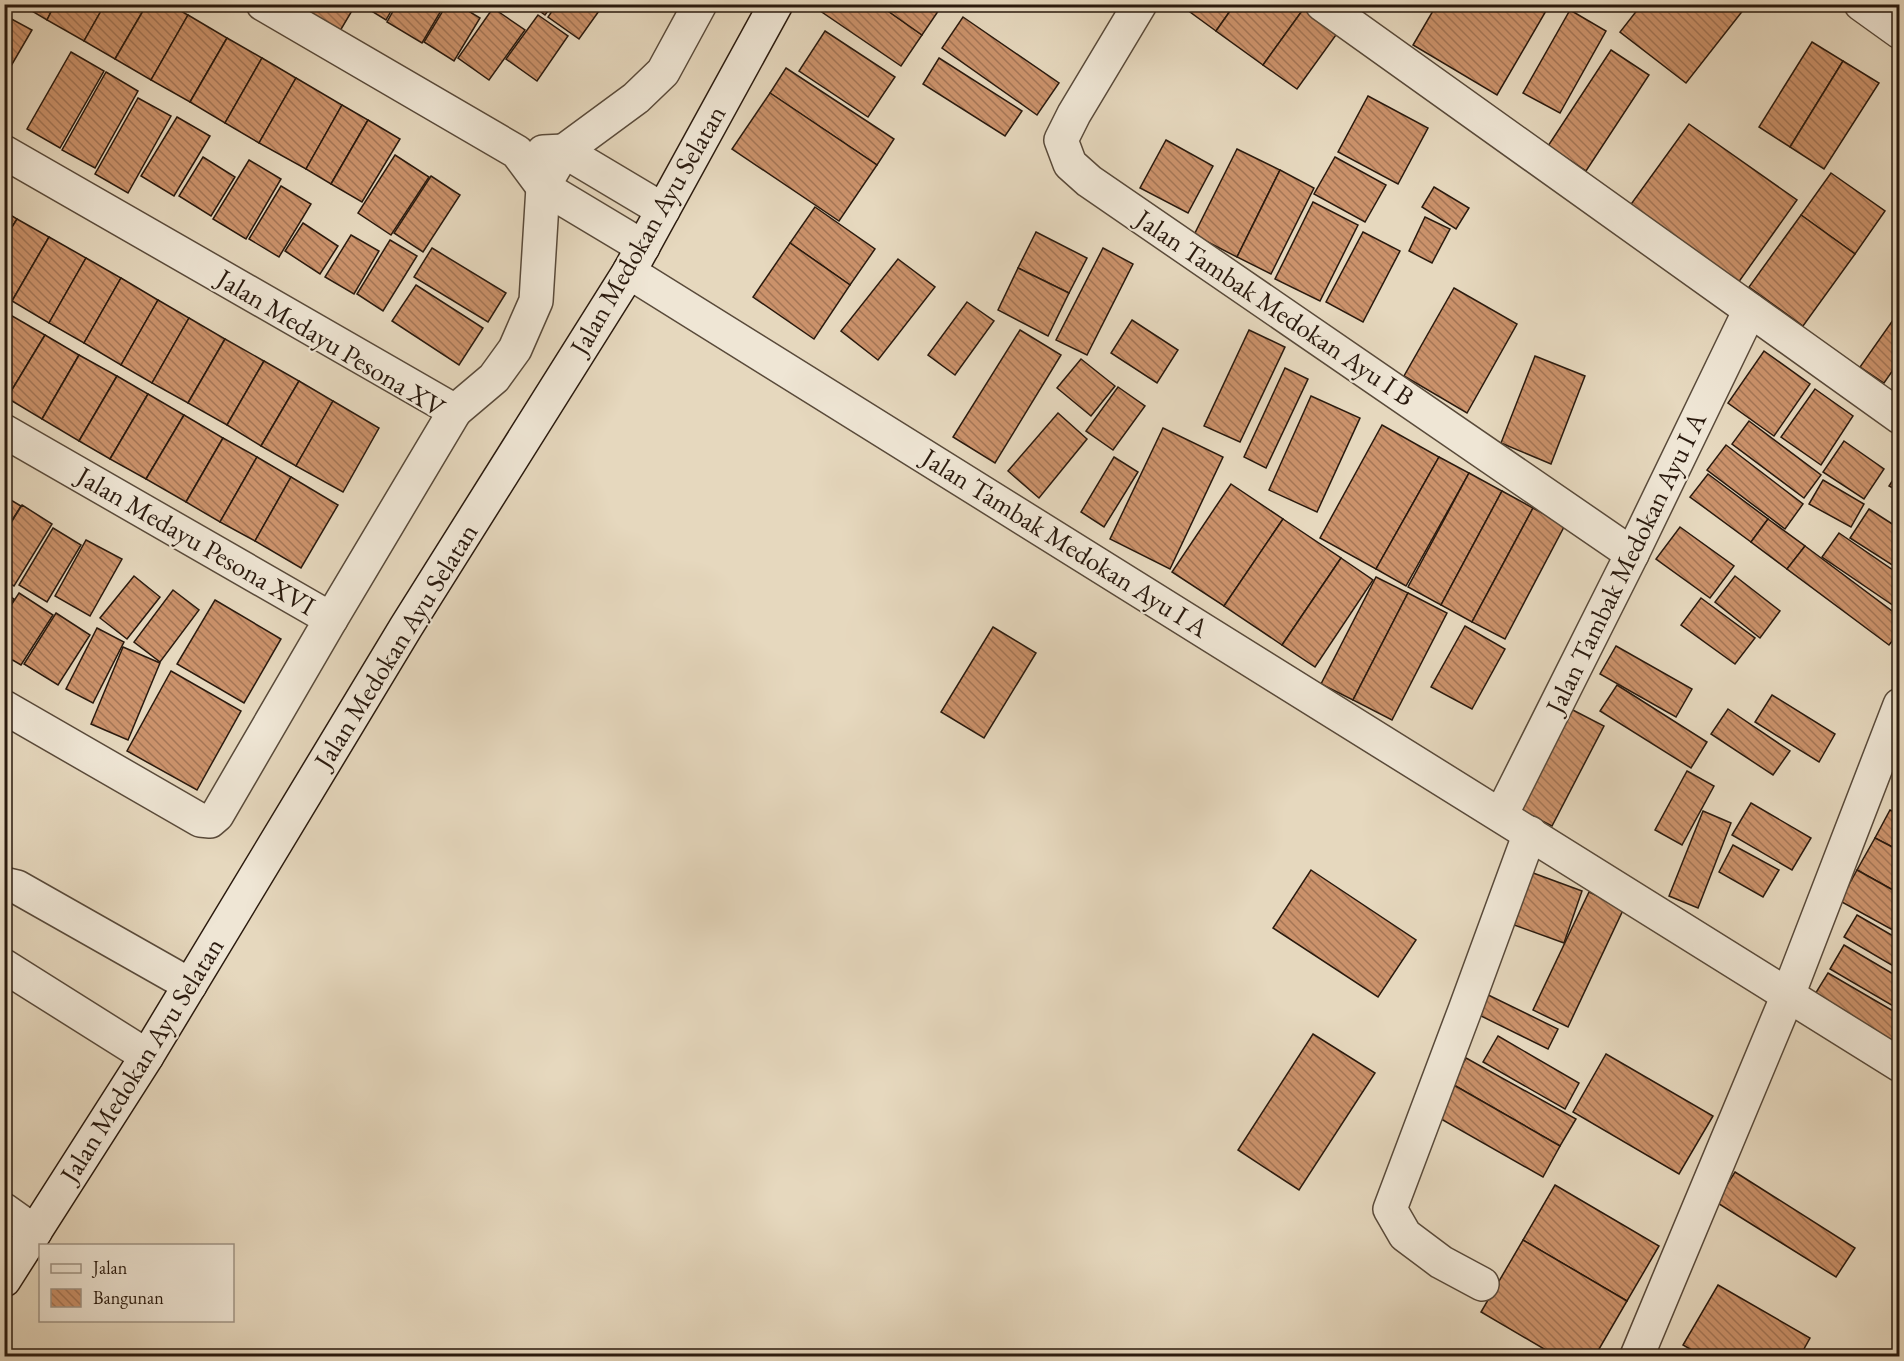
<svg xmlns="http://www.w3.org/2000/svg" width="1904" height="1361" font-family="'EB Garamond',serif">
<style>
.building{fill:url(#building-back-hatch);stroke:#2a1a0e;stroke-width:1.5}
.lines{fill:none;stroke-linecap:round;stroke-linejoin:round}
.street-casing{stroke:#594a3a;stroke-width:36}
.secondary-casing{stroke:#2a1a0e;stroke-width:36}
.street{stroke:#efe6d5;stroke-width:33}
.secondary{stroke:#efe6d5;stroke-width:33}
.labels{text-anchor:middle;stroke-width:4.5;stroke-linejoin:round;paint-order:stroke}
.street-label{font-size:27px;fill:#2a1a0e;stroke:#efe6d5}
</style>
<defs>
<pattern id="building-back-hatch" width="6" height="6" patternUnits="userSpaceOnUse" patternTransform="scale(1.5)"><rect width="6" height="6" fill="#cb926b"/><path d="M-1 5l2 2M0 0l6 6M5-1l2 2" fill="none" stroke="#a57656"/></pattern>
</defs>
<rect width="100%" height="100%" fill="#e6d8be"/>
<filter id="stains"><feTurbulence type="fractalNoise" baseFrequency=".00333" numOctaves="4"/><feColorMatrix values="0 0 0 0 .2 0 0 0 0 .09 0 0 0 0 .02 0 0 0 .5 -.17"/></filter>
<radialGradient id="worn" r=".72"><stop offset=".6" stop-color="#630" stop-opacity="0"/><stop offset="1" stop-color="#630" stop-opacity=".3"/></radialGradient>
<g class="building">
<path d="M20,4h35l-8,16z"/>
<path d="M55,4h50l-21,37 -37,-21z"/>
<path d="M105,4h42l-32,55 -31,-18z"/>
<path d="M147,4h22l19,11 -37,65 -36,-21z"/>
<path d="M295,4h61l-16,27z"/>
<path d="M360,4h35l-9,16z"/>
<path d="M397,4h48l-23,39 -35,-21z"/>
<path d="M447,4h10l23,14 -26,43 -30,-19z"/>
<path d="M530,4h23l-8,11z"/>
<path d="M557,4h47l-25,35 -31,-22z"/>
<path d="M810,4h68l44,31 -21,31z"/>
<path d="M878,4h65l-21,31z"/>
<path d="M1179,4h56l-19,27z"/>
<path d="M1235,4h72l-44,61 -47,-34z"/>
<path d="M1307,4l34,24 -44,61 -34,-24z"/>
<path d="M1437,4h113l-53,91 -84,-50z"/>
<path d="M1642,4h106l-62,79 -66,-51z"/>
<path d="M493,8l32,22 -36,50 -31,-22z"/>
<path d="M1570,10l36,21 -46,82 -37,-20z"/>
<path d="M4,15l28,15 -28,48z"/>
<path d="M188,15l39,23 -37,64 -39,-22z"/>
<path d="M538,15l30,21 -31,45 -31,-22z"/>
<path d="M963,17l96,66 -22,32 -95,-67z"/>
<path d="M825,31l70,46 -27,40 -69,-46z"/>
<path d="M227,38l35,20 -37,65 -35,-21z"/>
<path d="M1812,42l31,19 -53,86 -31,-20z"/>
<path d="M1611,50l38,25 -63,96 -38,-25z"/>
<path d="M71,52l33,19 -44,77 -33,-19z"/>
<path d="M262,58l34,20 -37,65 -34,-20z"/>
<path d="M939,58l83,53 -17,25 -82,-52z"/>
<path d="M1843,61l36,22 -55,86 -34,-22z"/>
<path d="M786,68l108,71 -17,26 -107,-72z"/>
<path d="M106,72l32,19 -43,77 -33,-18z"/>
<path d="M296,78l46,27 -36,64 -47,-26z"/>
<path d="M770,93l107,72 -38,56 -107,-72z"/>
<path d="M1368,96l60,32 -30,56 -60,-32z"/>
<path d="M138,98l33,18 -43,77 -33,-19z"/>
<path d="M342,105l26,15 -37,64 -25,-15z"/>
<path d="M177,117l33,19 -36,60 -33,-20z"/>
<path d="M368,120l32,19 -38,63 -31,-18z"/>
<path d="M1689,124l108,76 -59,83 -109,-76z"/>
<path d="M1166,140l47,26 -25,47 -48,-25z"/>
<path d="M1237,149l43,21 -43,87 -43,-22z"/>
<path d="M395,155l34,22 -38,58 -33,-22z"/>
<path d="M203,157l32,20 -24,39 -32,-20z"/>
<path d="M1335,157l51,28 -21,37 -51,-28z"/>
<path d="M249,160l32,19 -35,60 -33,-20z"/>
<path d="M1280,170l34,18 -43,86 -34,-17z"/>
<path d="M1831,173l54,38 -30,43 -54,-39z"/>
<path d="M431,176l29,19 -37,57 -29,-19z"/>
<path d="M281,186l30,18 -32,53 -30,-18z"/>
<path d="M1434,187l35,21 -13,21 -34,-22z"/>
<path d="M1313,202l45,23 -38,76 -45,-22z"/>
<path d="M815,207l60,42 -25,36 -60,-42z"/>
<path d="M4,211l13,8 -13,21z"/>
<path d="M1801,215l54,39 -52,72 -54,-39z"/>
<path d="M1425,217l25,12 -18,34 -23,-12z"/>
<path d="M17,219l32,18 -37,64 -8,-4v-57z"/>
<path d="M303,223l35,23 -18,28 -35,-23z"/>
<path d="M1036,232l51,26 -18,35 -51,-25z"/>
<path d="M1363,232l37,19 -37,71 -37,-20z"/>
<path d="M351,235l28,16 -25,43 -29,-17z"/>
<path d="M49,237l37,21 -37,65 -37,-22z"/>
<path d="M390,240l27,16 -34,55 -26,-17z"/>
<path d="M790,243l60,42 -36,54 -61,-42z"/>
<path d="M432,248l74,45 -18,29 -74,-45z"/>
<path d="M1103,248l30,16 -46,91 -31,-15z"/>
<path d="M86,258l35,20 -37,65 -35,-20z"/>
<path d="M898,259l37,28 -57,73 -37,-29z"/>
<path d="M1018,268l51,25 -21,43 -50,-26z"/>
<path d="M121,278l37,22 -37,65 -37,-22z"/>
<path d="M416,285l67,43 -24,37 -67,-44z"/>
<path d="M1454,288l63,36 -50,89 -63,-37z"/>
<path d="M158,300l31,18 -37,65 -31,-18z"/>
<path d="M967,302l27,19 -39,54 -27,-20z"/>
<path d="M1900,310v50l-16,23 -24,-16z"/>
<path d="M7,313l38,22 -38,63 -3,-1v-78z"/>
<path d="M189,318l36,21 -37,64 -36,-20z"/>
<path d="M1132,320l46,30 -21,33 -46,-30z"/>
<path d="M1020,330l41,25 -66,108 -42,-26z"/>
<path d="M1249,330l36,17 -45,95 -36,-16z"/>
<path d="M45,335l34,20 -37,64 -35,-21z"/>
<path d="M225,339l39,22 -37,64 -39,-22z"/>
<path d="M1764,351l46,33 -36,52 -46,-33z"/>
<path d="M79,355l38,21 -38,65 -37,-22z"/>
<path d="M1535,356l50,20 -34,88 -50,-21z"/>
<path d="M1081,359l34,27 -24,30 -34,-28z"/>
<path d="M264,361l35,20 -38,65 -34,-21z"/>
<path d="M1285,368l23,11 -42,89 -22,-11z"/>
<path d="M117,376l31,18 -38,65 -31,-18z"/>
<path d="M299,381l34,20 -37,65 -35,-20z"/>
<path d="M1118,387l27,19 -32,44 -27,-19z"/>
<path d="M1815,389l38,27 -32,49 -40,-28z"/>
<path d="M148,394l36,21 -38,64 -36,-20z"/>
<path d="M1311,396l49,22 -43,94 -48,-22z"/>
<path d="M333,401l46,27 -36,64 -47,-26z"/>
<path d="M1058,413l29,26 -48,59 -31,-27z"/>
<path d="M184,415l39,23 -37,64 -40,-23z"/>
<path d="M1749,421l72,54 -17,23 -72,-54z"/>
<path d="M1382,425l57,32 -63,112 -56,-31z"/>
<path d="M1163,428l60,29 -53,112 -60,-30z"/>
<path d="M223,438l34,19 -37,65 -34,-20z"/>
<path d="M1844,441l40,28 -20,30 -41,-27z"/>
<path d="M1726,445l77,59 -18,25 -78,-59z"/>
<path d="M257,457l34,20 -36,64 -35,-19z"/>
<path d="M1114,457l24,15 -34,55 -23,-15z"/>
<path d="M1439,457l30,16 -63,113 -30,-17z"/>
<path d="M1900,469v23l-11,-6z"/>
<path d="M1469,473l33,18 -61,114 -33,-18z"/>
<path d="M1708,474l60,45 -17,23 -61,-45z"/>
<path d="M291,477l47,28 -37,63 -46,-27z"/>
<path d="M1823,480l41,24 -13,23 -42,-23z"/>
<path d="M1231,484l52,35 -59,87 -52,-34z"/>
<path d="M1502,491l31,17 -61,114 -31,-17z"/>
<path d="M4,496l17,10 -17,27z"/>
<path d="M22,505l30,19 -38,62 -10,-6v-46z"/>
<path d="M1533,508l32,17 -60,114 -33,-17z"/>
<path d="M1869,509l31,20v41l-50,-32z"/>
<path d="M1283,519l58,39 -59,87 -58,-39z"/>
<path d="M1768,519l37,27 -18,23 -36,-27z"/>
<path d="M1680,527l54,39 -24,32 -54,-39z"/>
<path d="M53,528l28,17 -34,57 -28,-17z"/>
<path d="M1839,533l61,42v23l-6,8 -72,-49z"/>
<path d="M86,540l36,19 -32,57 -35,-20z"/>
<path d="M1805,546l95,71v14l-11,14 -102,-76z"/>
<path d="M1341,558l32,22 -58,87 -33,-22z"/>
<path d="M134,576l26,21 -33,42 -27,-21z"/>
<path d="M1735,576l45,35 -20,27 -45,-36z"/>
<path d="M1376,577l32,16 -55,107 -32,-16z"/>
<path d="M173,590l26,20 -39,52 -26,-20z"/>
<path d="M4,593l10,6 -10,15z"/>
<path d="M19,593l34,22 -32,50 -17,-10v-39z"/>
<path d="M1408,593l39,20 -55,107 -39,-20z"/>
<path d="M1701,598l54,40 -20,26 -54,-39z"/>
<path d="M215,600l66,39 -37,64 -67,-39z"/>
<path d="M56,613l34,22 -32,50 -34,-21z"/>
<path d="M1465,626l40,23 -33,60 -41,-22z"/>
<path d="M993,627l43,26 -52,85 -43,-26z"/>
<path d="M97,628l27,14 -31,61 -27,-14z"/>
<path d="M1616,646l76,43 -16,28 -76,-43z"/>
<path d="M123,647l37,16 -32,77 -37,-16z"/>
<path d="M171,671l70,40 -44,79 -70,-39z"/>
<path d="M1617,685l90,57 -16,26 -91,-57z"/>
<path d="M1772,695l63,39 -16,28 -64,-40z"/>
<path d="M1567,707l37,19 -52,100 -37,-19z"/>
<path d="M1728,709l62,42 -17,24 -62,-41z"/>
<path d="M1687,771l27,15 -32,59 -27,-15z"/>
<path d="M1751,803l60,35 -19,32 -60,-35z"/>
<path d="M1890,810l10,5v36l-25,-13z"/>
<path d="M1703,811l28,12 -33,85 -29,-12z"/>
<path d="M1875,838l25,13v43l-43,-24z"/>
<path d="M1733,845l46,25 -16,27 -44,-25z"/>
<path d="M1311,870l105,70 -38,57 -105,-69z"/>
<path d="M1525,870l57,21 -18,52 -58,-21z"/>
<path d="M1857,870l43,24v40l-60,-33z"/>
<path d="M1589,892l35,16 -56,119 -35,-17z"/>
<path d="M1857,915l43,25v30l-56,-33z"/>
<path d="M1844,945l56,33v32l-70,-41z"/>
<path d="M1828,973l72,42v37l-88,-53z"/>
<path d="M1478,990l80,39 -10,20 -79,-39z"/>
<path d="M1313,1034l62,39 -76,117 -61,-40z"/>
<path d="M1498,1036l81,47 -14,26 -82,-47z"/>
<path d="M1606,1054l107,62 -34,58 -106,-62z"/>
<path d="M1466,1058l110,61 -16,27 -108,-62z"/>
<path d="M1452,1084l108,62 -17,31 -109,-62z"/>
<path d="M1735,1172l120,76 -19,29 -120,-75z"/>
<path d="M1555,1185l104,61 -32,55 -104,-61z"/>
<path d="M1523,1240l104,61 -32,55h-39l-75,-44z"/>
<path d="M1718,1285l92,53 -10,18h-98l-19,-11z"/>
</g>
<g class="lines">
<g class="street-casing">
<g id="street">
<path d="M263,4l254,148 26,35 100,60"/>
<path d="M1140,4l-66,110 -13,26 9,24 19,17 543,373"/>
<path d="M1322,4l578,413"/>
<path d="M1861,4l39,28"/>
<path d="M4,152l451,259 -124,208"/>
<path d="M543,152l21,-1 99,59"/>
<path d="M629,272l1271,793"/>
<path d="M455,411l39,-33 21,-29 21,-48 7,-114 21,-36 72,-53 27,-26 37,-68"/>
<path d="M4,431l327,188 -114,196 -7,6 -10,-1 -196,-113"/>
<path d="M1501,815l131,-261 118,-244"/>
<path d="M4,884l13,3 173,98"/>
<path d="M4,966l143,90"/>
<path d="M4,1210l31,22"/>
<path d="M1482,1284l-41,-22 -36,-27 -15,-26 75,-199 65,-177"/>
<path d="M1637,1356l151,-361 112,-290"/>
</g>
</g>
<g class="secondary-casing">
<path id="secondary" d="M4,1280l143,-224 259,-429 223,-355 147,-268"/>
</g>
<use href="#street" class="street"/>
<use href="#secondary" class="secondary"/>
</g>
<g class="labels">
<g class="street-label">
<text transform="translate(648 230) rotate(-60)" y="9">Jalan Medokan Ayu Selatan</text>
<text transform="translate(1275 308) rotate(34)" y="9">Jalan Tambak Medokan Ayu I B</text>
<text transform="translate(331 343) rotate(31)" y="9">Jalan Medayu Pesona XV</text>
<text transform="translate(196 541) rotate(30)" y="9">Jalan Medayu Pesona XVI</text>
<text transform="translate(1065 543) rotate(32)" y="9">Jalan Tambak Medokan Ayu I A</text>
<text transform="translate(1626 563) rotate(-64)" y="9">Jalan Tambak Medokan Ayu I A</text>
<text transform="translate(396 646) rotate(-58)" y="9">Jalan Medokan Ayu Selatan</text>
<text transform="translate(142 1060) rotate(-58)" y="9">Jalan Medokan Ayu Selatan</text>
</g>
</g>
<rect width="1904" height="1361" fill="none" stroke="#e6d8be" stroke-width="24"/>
<rect x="6" y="6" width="1892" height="1349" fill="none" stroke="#2a1a0e" stroke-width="3"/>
<rect x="12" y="12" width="1880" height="1337" fill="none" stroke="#2a1a0e" stroke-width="1.5"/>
<rect x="39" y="1244" width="195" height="78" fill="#efe6d5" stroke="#a09485" stroke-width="1.5"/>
<rect x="51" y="1264" width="30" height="9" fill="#efe6d5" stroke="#a09485" stroke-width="1.5"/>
<text x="93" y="1274" font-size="18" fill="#2a1a0e">Jalan</text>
<rect x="51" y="1289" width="30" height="18" fill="url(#building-back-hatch)" stroke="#a09485" stroke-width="1.5"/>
<text x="93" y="1304" font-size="18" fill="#2a1a0e">Bangunan</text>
<rect width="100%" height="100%" filter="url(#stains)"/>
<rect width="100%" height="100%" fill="url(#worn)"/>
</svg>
